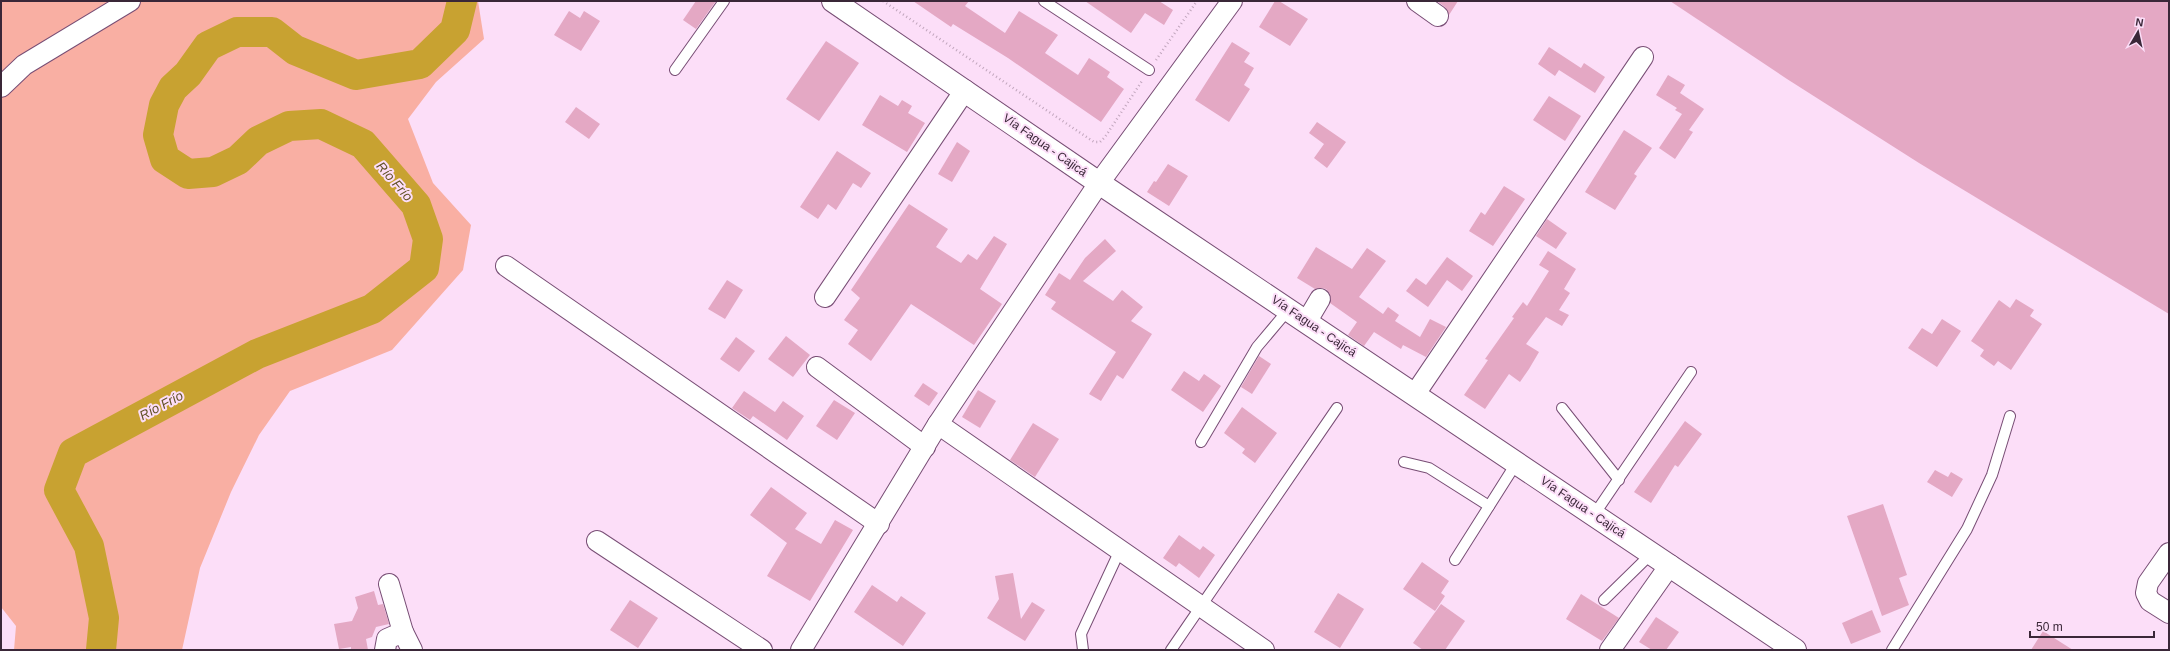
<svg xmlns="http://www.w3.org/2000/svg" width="2170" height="651" font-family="Arial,sans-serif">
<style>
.green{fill:#f9afa3}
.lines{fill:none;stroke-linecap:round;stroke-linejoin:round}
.river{stroke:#c8a231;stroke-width:30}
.building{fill:#e4a8c4}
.lane-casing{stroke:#784e75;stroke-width:12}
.street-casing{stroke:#784e75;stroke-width:22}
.secondary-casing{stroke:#784e75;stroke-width:24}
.path{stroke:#c1a6bd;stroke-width:2.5;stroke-dasharray:1 3;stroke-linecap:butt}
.lane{stroke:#fff;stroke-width:10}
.street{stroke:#fff;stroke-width:20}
.secondary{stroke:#fff;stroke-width:22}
.labels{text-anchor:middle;stroke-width:4;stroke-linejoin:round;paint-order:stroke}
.street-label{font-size:12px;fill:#3a2738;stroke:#fcdef8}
.water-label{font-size:13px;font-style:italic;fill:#605024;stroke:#fcdef8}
</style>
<rect width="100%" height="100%" fill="#fcdef8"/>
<path class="green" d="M1,1h477l6,38 -48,43 -28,37 25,64 38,42 -8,45 -71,80 -102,41 -31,44 -28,57 -31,76 -18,82h-168l2,-24 -15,-19z"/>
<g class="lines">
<path class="river" d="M101,650l3,-32 -15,-72 -30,-56 14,-37 184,-99 115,-45 52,-41 4,-29 -12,-34 -53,-61 -42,-20 -32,2 -31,15 -20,19 -25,12 -25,2 -23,-15 -7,-24 6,-30 9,-17 15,-14 20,-28 29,-14h35l23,18 61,25 64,-11 35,-34 7,-29"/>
</g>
<g class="building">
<path d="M696,1h20l-20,28 -13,-9z"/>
<path d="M913,1h56l-4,5 40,27 14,-22 39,24 -13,18 33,22 11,-17 21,14 -3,5 17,12 -23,33 -93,-64 -55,-34 -2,3z"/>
<path d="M1085,1h74l14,9 -9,15 -19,-12 -14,20z"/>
<path d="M1275,1h4l29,18 -18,27 -31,-19z"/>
<path d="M1437,1h21l-9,14 -4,-8z"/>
<path d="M1670,1h499v313l-250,-151 -132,-84z"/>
<path d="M569,11l11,7 4,-7 16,10 -19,30 -27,-16z"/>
<path d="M826,41l33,22 -40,58 -33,-22z"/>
<path d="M1232,42l18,11 -6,9 10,6 -10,17 6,4 -21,33 -34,-22z"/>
<path d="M1549,47l32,21 3,-5 21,14 -10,16 -36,-23 -4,6 -17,-12z"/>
<path d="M1668,75l17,10 -5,8 24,16 -15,21 4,2 -18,27 -16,-11 23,-34 -7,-4 2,-2 -21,-13z"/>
<path d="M880,95l18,11 4,-6 10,6 -4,7 17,10 -18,29 -45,-27z"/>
<path d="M1549,96l32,20 -16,25 -32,-21z"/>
<path d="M576,107l24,17 -11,15 -24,-17z"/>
<path d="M1317,122l29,20 -19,26 -13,-10 10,-14 -15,-11z"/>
<path d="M1624,130l28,18 -18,26 3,2 -22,34 -30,-18z"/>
<path d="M957,142l13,9 -18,31 -14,-8z"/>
<path d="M837,151l34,22 -10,15 -8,-5 -17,27 -8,-6 -10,15 -18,-12z"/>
<path d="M1168,164l20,12 -19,30 -22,-14 7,-11 2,1z"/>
<path d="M1504,186l21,13 -32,47 -24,-15 12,-19 4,3z"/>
<path d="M909,204l39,25 -12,18 25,16 7,-9 9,6 17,-24 13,8 -27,45 22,15 -28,41 -63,-41 -40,57 -23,-17 10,-14 -14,-10 16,-22 -9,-8z"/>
<path d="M1547,219l20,14 -11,16 -20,-13z"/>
<path d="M1105,239l11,12 -33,30 30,20 9,-11 21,17 -12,14 21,13 -29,45 -6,-4 -16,26 -12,-7 27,-42 -65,-43 5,-7 -11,-7 14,-22 11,7 15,-22z"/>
<path d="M1316,247l36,22 15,-21 19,13 -27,36 24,17 5,-7 11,8 -4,6 25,16 10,-18 16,8 -20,30 -23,-12 -2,4 -27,-17 -10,14 -16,-11 9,-13 -27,-19v-9l-4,-5 -6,-1 -5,1 -18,-11z"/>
<path d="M1548,251l28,18 -12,20 6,4 -11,17 10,5 -7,11 -16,-9 -20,27 13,8 -10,17 -9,13 -11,-8 -24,35 -21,-14 24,-35 -3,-1 29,-41 -2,-1 11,-15 4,4 22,-35 -10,-6z"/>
<path d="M1447,257l26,19 -11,15 -15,-11 -19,27 -22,-16 10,-13 10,7z"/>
<path d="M727,280l16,10 -18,29 -17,-10z"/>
<path d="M2016,299l18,11 -4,6 12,8 -31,46 -13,-9 -4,5 -14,-10 4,-6 -13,-9 28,-41 11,8z"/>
<path d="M1942,319l19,12 -24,36 -29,-19 14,-20 10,6z"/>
<path d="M786,336l24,19 -17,22 -25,-18z"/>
<path d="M736,337l19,14 -16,21 -19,-13z"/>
<path d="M1259,356l12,8 -19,30 -11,-7z"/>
<path d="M1184,371l15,10 5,-7 17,12 -18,26 -32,-22z"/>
<path d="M923,383l15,10 -9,13 -15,-10z"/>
<path d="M978,390l18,11 -16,27 -18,-11z"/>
<path d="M744,391l31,21 8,-11 21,15 -17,24 -34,-24 -3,4 -18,-12z"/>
<path d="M834,400l21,13 -18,27 -21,-14z"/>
<path d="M1242,407l35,26 -22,30 -13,-10 3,-4 -21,-16z"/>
<path d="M1685,421l17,13 -24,33 -3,-2 -24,38 -17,-11z"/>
<path d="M1033,423l26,16 -24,38 -25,-17z"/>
<path d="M1935,470l13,7 3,-5 12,7 -11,18 -25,-15z"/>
<path d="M771,487l36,26 -12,16 26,15 14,-24 18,10 -43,71 -43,-25 20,-33 -37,-28z"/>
<path d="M1883,504l24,71 -8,3 10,27 -27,11 -35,-100z"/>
<path d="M1179,535l21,15 3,-4 12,9 -16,23 -20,-15 -3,4 -13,-9z"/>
<path d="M1422,562l27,19 -8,12 4,3 -10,15 -32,-22z"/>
<path d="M1013,573l8,46 11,-17 13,8 -20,31 -38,-23 12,-19 -4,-23z"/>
<path d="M872,585l25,17 4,-6 25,17 -23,33 -49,-34z"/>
<path d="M374,591l4,14 5,-1 6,20 -13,3 -4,10 -6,2 2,11h-17v-3l-12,2 -5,-25 18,-3 6,-13 -3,-11z"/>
<path d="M1338,593l26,16 -24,39 -26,-16z"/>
<path d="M1581,594l38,24 -17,23 -36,-22z"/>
<path d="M630,600l28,18 -20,30 -28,-18z"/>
<path d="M1441,604l24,17 -20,29h-22l-10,-7z"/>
<path d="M1872,610l9,22 -30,12 -9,-21z"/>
<path d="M1656,617l23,15 -13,18h-14l-13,-8z"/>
<path d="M2043,631l30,19h-42z"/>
</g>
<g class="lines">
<g class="lane-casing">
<g id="lane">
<path d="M1044,1l105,69"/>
<path d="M675,70l49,-69"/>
<path d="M1562,408l57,72"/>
<path d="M1201,442l56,-95 32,-38"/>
<path d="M1404,462l25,6 60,38"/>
<path d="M1594,515l97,-143"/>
<path d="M1455,560l62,-98"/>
<path d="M1604,600l48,-47"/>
<path d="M1083,650l-2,-16 39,-84"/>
<path d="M1171,650l166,-242"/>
<path d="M1892,650l75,-121 25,-54 18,-59"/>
</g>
</g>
<g class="street-casing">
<g id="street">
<path d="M1417,1l21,15"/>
<path d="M1,87l23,-22 106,-64"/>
<path d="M506,266l373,258"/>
<path d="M825,297l140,-207"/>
<path d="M1307,321l13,-22"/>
<path d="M817,367l108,80"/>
<path d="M1415,394l228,-337"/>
<path d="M938,424l326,226"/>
<path d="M597,541l165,109"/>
<path d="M2169,553l-21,30 -2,10 4,8 19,12"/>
<path d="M403,632l9,18"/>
<path d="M385,650l2,-11 16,-7 -14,-48"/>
<path d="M801,650l137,-226 161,-241 133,-182"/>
<path d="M1610,650l60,-85"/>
</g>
</g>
<g class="secondary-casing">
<path id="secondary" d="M833,1l266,182 696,467"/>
</g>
<g class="path">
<path d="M883,1l211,141h6l5,-5 37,-56"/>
<path d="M1156,60l41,-59"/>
</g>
<use href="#lane" class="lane"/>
<use href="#street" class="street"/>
<use href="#secondary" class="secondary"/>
</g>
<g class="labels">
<g class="street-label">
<text transform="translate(1045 145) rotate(35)" y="4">Vía Fagua - Cajicá</text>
<text transform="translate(1314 326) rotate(34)" y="4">Vía Fagua - Cajicá</text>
<text transform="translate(1583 507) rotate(34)" y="4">Vía Fagua - Cajicá</text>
</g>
<g class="water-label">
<text transform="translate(395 181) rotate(49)" y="5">Río Frío</text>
<text transform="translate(161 405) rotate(-28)" y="5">Río Frío</text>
</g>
</g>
<rect width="2170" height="651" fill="none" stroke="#3a2738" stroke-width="4"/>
<g transform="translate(2138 32) rotate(9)" stroke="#fcdef8" stroke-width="3" paint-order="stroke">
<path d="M0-3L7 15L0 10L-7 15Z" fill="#3a2738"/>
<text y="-6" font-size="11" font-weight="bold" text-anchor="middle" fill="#3a2738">N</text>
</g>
<path d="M2030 631v6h124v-6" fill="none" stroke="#3a2738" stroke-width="2"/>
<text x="2036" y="631" font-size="12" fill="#3a2738" stroke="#fcdef8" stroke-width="3" paint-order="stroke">50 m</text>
</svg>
